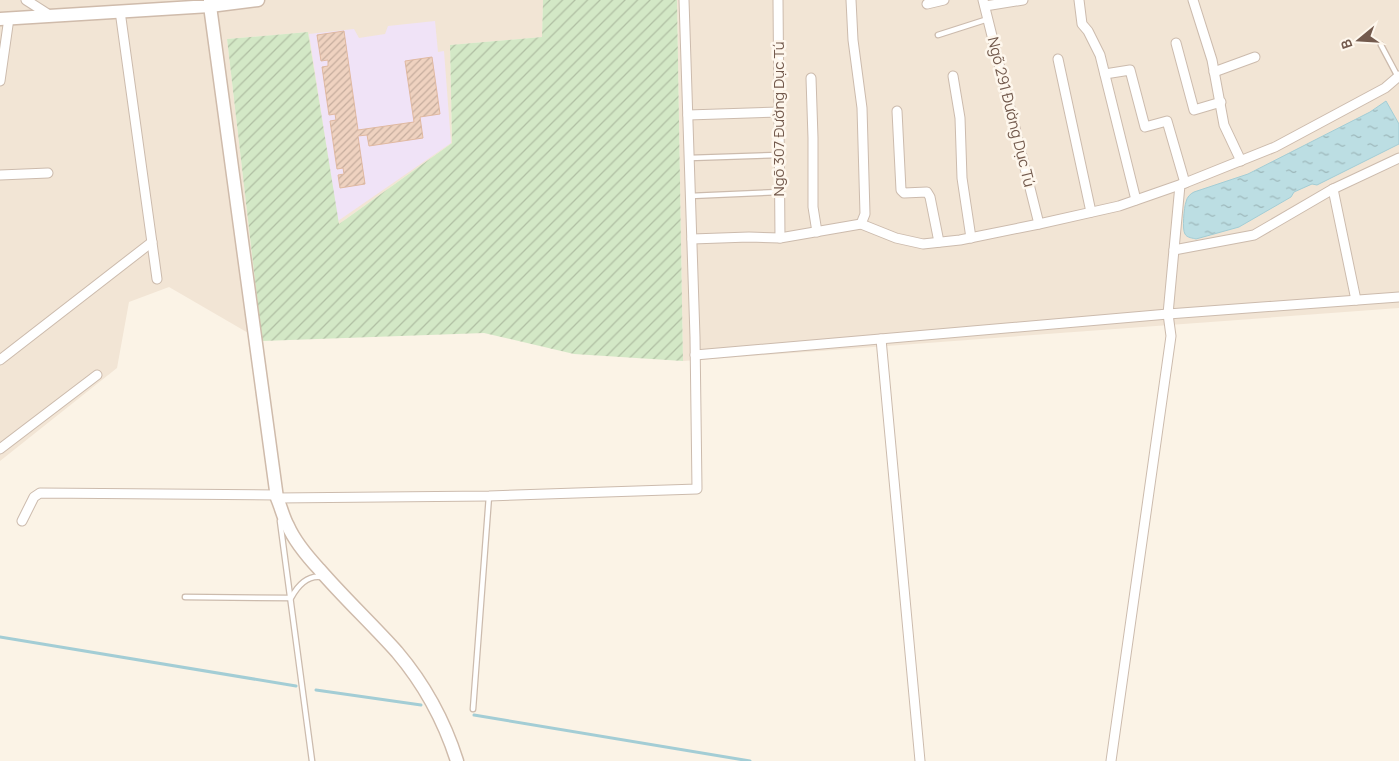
<svg xmlns="http://www.w3.org/2000/svg" width="1399" height="761" font-family="Manrope,sans-serif">
<style>
.residential{fill:#f2e5d5}
.education{fill:#f0e3f7}
.garden{fill:url(#garden-furrows)}
.water{fill:url(#water-ripples);stroke:#a3cdd5}
.lines{fill:none;stroke-linecap:round;stroke-linejoin:round}
.stream{stroke:#a3cdd5;stroke-width:3}
.building{fill:url(#building-hatch);stroke:#e0b9a1}
.lane-casing{stroke:#ccbbad;stroke-width:7}
.street-casing{stroke:#ccbbad;stroke-width:11}
.secondary-casing{stroke:#cfbbab;stroke-width:15}
.lane{stroke:#fff;stroke-width:4.5}
.street{stroke:#fff;stroke-width:9}
.secondary{stroke:#fff;stroke-width:12}
.labels{text-anchor:middle;stroke-width:5;stroke-linejoin:round;paint-order:stroke}
.street-label{font-size:15px;fill:#735a4d;stroke:#fef7ed}
</style>
<defs>
<pattern id="garden-furrows" width="10" height="10" patternUnits="userSpaceOnUse" patternTransform="scale(1.25)"><rect width="10" height="10" fill="#d3e8c6"/><path d="M-1 1l2-2M0 10L10 0M9 11l2-2" fill="none" stroke="#b0bfa3"/></pattern>
<pattern id="water-ripples" width="26" height="14" patternUnits="userSpaceOnUse" patternTransform="scale(1.25)"><rect width="26" height="14" fill="#bcdee3"/><path d="M2 4q2-2 4 0t4 0M15 11q2-2 4 0t4 0" fill="none" stroke="#9db7ba"/></pattern>
<pattern id="building-hatch" width="6" height="6" patternUnits="userSpaceOnUse" patternTransform="scale(1.25)"><rect width="6" height="6" fill="#efd2c0"/><path d="M-1 1l2-2M0 6l6-6M5 7l2-2" fill="none" stroke="#c6ad9e"/></pattern>
</defs>
<rect width="100%" height="100%" fill="#fbf3e6"/>
<g class="residential">
<path d="M0,0h543l-1,37 -92,8 2,98 -113,81 -31,-192 -81,7 35,302 -93,-54 -40,15 -12,66 -117,93z"/>
<path d="M677,0h722v308l-716,53z"/>
</g>
<path class="education" d="M435,21l3,31 6,-1 7,92 -113,78 -29,-187 45,-5 5,9 26,-4 3,-8z"/>
<path class="garden" d="M543,0h134l6,361 -109,-7 -90,-21 -222,8 -35,-302 81,-7 31,192 113,-81 -2,-98 92,-8z"/>
<path class="water" d="M1386,101l13,23v20l-82,41 -5,-1 -18,8 -3,5 -52,30 -43,12c-3,-1 -9,-1 -11,-5 -3,-4 -1,-27 1,-32 1,-5 4,-8 8,-10l54,-18 122,-62z"/>
<g class="lines">
<g class="stream">
<path d="M0,637l296,49"/>
<path d="M316,690l105,15"/>
<path d="M474,715l276,46"/>
</g>
</g>
<path class="building" d="M344,31l14,99 56,-8 -9,-61 27,-4 8,57 -20,3 3,21 -54,8 -2,-11 -9,1 7,48 -25,4 -2,-13 6,-1 -1,-6 -6,1 -7,-48 6,-1 -1,-6 -6,1 -7,-48 6,-1v-6l-7,1 -4,-26z"/>
<g class="lines">
<g class="lane-casing">
<g id="lane">
<path d="M938,35l50,-16"/>
<path d="M1381,45l17,32"/>
<path d="M689,158l91,-3"/>
<path d="M690,196l90,-4"/>
<path d="M280,521l32,240"/>
<path d="M185,597l106,1c6,-11 15,-23 30,-21"/>
<path d="M473,709l16,-213"/>
</g>
</g>
<g class="street-casing">
<g id="street">
<path d="M26,0l25,16"/>
<path d="M778,0l2,238"/>
<path d="M851,0l2,40 9,68 3,106 -4,10"/>
<path d="M983,0l56,224"/>
<path d="M1079,0l3,24 6,7 12,24 36,145"/>
<path d="M1193,0l19,60 12,65 17,36"/>
<path d="M927,4l17,-4"/>
<path d="M985,6l38,-6"/>
<path d="M120,11l37,268"/>
<path d="M1176,43l18,67 27,-8"/>
<path d="M1058,59l33,153"/>
<path d="M1214,72l41,-15"/>
<path d="M1105,74l25,-4 15,57 22,-6 18,62"/>
<path d="M953,76l7,42 2,60 9,60"/>
<path d="M811,78l2,60v69l4,25"/>
<path d="M0,81l9,-63"/>
<path d="M897,111l4,79 3,3 23,-1 3,5 9,45"/>
<path d="M688,115l91,-3"/>
<path d="M0,175l48,-2"/>
<path d="M1333,189l23,111"/>
<path d="M692,239l57,-2 31,1 81,-14 35,14 27,6 37,-4 79,-16 80,-18 66,-23 90,-36 110,-59 14,-12"/>
<path d="M1174,250l80,-15 79,-46 66,-31"/>
<path d="M881,339l39,422"/>
<path d="M695,355l473,-41 231,-17"/>
<path d="M0,360l152,-118"/>
<path d="M0,449l97,-74"/>
<path d="M277,498l212,-2 208,-7 -2,-152 -11,-337"/>
<path d="M22,521l12,-24 6,-4 237,2"/>
<path d="M1111,761l60,-425 -3,-22 12,-129"/>
</g>
</g>
<g class="secondary-casing">
<g id="secondary">
<path d="M210,0v6l67,492c4,9 6,19 11,28 7,16 19,30 31,43 25,29 53,55 78,83 28,33 47,68 60,109"/>
<path d="M0,19l210,-13 48,-6"/>
</g>
</g>
<use href="#lane" class="lane"/>
<use href="#street" class="street"/>
<use href="#secondary" class="secondary"/>
</g>
<g class="labels">
<g class="street-label">
<text transform="translate(1011 112) rotate(76)" y="5">Ngõ 291 Đường Dục Tú</text>
<text transform="translate(779 119) rotate(-90)" y="5">Ngõ 307 Đường Dục Tú</text>
</g>
</g>
<g transform="translate(1359 40) rotate(252)" stroke="#fef7ed" stroke-width="4" paint-order="stroke">
<path d="M0-4L9 19L0 12L-9 19Z" fill="#735a4d"/>
<text y="-8" font-size="14" font-weight="bold" text-anchor="middle" fill="#735a4d">B</text>
</g>
</svg>
